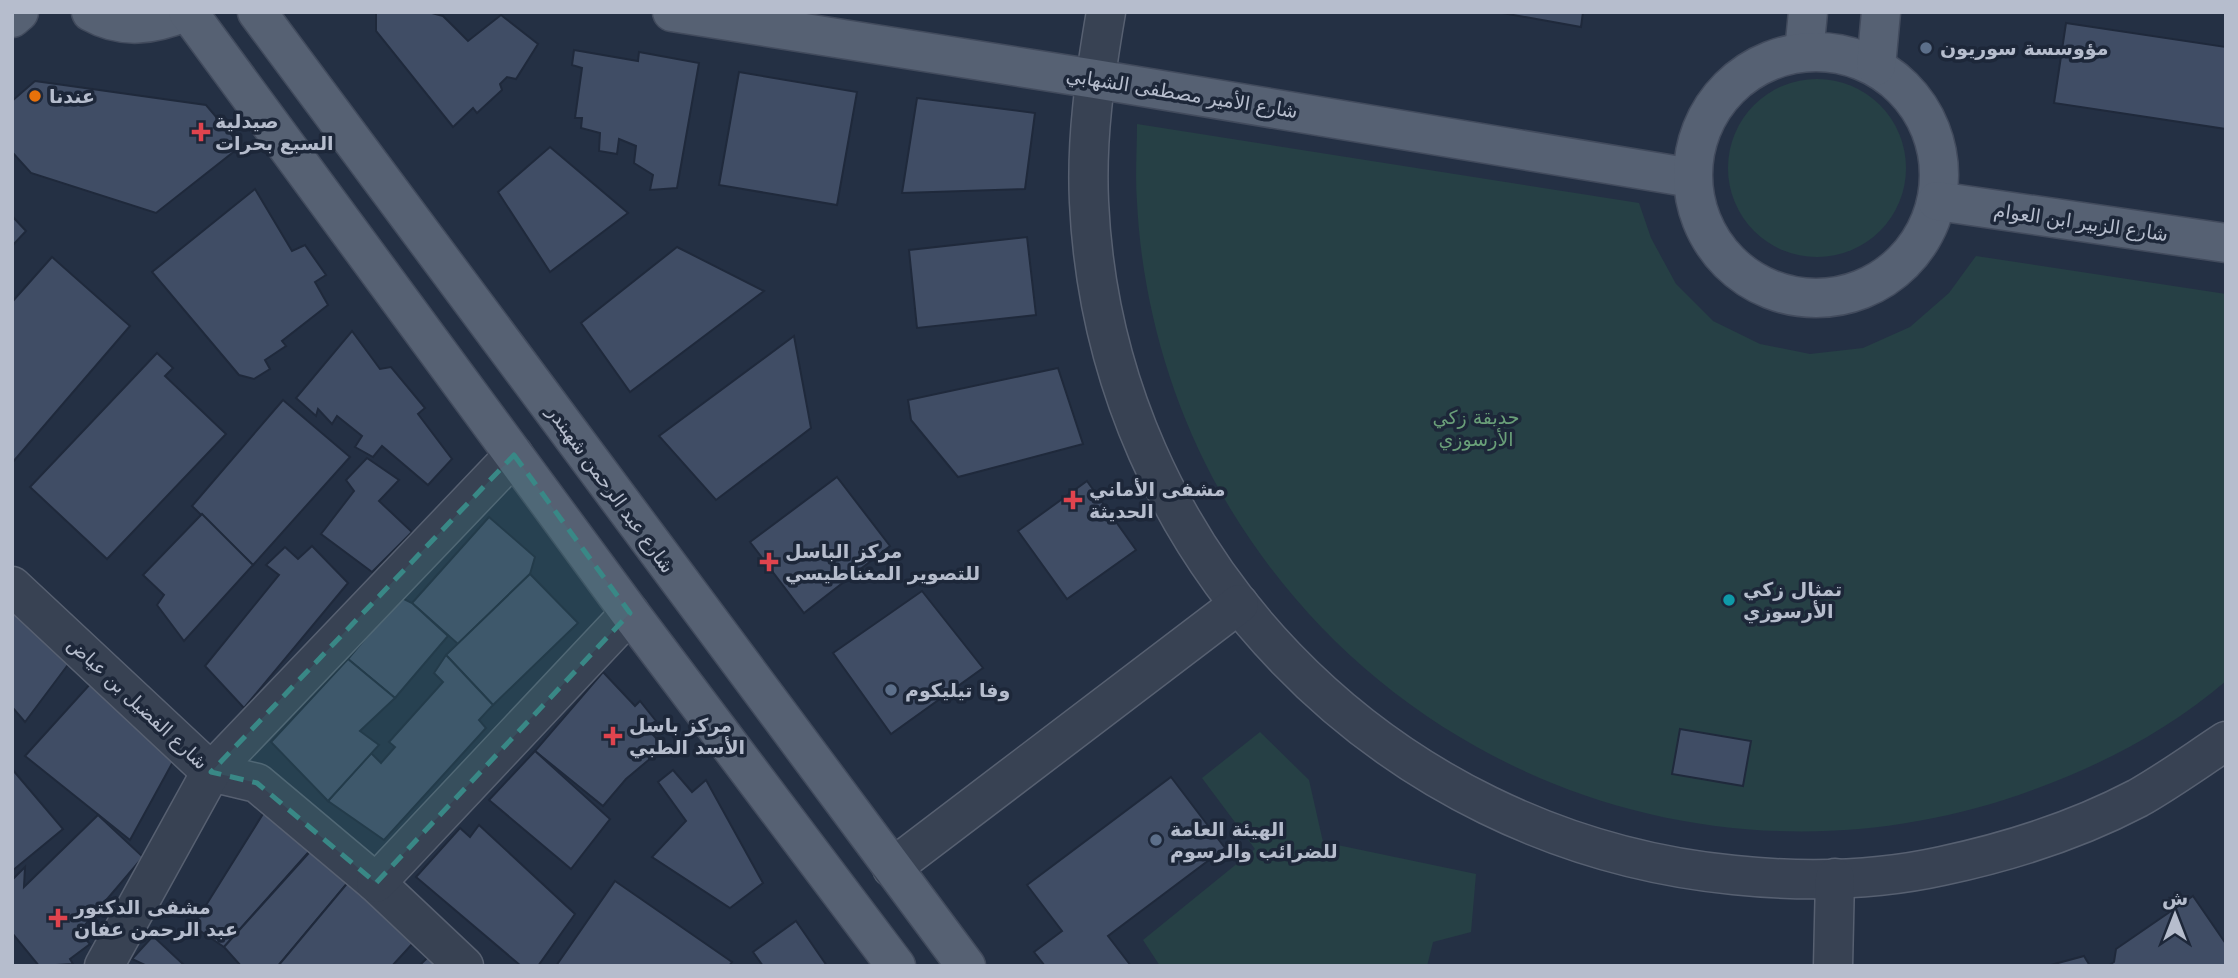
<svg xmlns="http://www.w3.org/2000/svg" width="2238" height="978" font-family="'DejaVu Sans',Cairo,sans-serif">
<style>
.green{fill:#264045}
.building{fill:#404d65;stroke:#1f293b;stroke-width:2}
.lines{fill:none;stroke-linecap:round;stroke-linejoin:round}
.minor-casing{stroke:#576071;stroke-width:41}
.major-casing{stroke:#424b5d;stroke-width:41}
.minor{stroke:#384253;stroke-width:38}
.major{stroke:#566173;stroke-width:38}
.marked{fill:#398886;fill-opacity:0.2;stroke:#398886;stroke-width:5;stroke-dasharray:14 9;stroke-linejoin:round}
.service-dot{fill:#5c6f8a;stroke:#1d2739;stroke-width:2.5}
.food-dot{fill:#e8710a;stroke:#1d2739;stroke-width:2.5}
.health-dot{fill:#e0444e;stroke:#1d2739;stroke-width:2.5}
.culture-dot{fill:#0f9aa8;stroke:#1d2739;stroke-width:2.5}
.labels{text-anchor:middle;stroke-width:7;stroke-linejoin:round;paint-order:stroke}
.poi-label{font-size:19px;font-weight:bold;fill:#b6bdcd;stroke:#1d2739;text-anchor:start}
.street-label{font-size:19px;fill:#b6bdcd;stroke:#1d2739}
.park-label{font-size:19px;fill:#6aa079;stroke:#1d2739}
</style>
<rect width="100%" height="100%" fill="#243044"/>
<g class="green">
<circle cx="1817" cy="168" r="89"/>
<path d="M1137,124l502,79 12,35 25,46 37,37 47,23 50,10 53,-6 47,-21 39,-34 27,-37 250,38v387c-55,47 -120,82 -188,107 -310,117 -655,-9 -818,-297 -49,-87 -78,-189 -83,-289 -2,-25 0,-52 0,-78z"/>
<path d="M1260,732l49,48 14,62 153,32 -5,58 -38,10 -6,24h-267l-17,-26 112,-91 -53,-71z"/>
</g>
<g class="building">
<path d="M376,12h52l15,4 25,25 33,-26 37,29 -22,35 -9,-2 -7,7 2,6 -25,23 -4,-5 -20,19 -77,-96z"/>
<path d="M1497,12h86l-2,15z"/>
<path d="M2066,23l160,24v82l-172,-26z"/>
<path d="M574,50l64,11 1,-9 60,11 -22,125 -27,2 3,-15 -19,-12 2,-17 -17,-7 -2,15 -18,-3 1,-18 -19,-5 1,-10h-7l7,-50 -10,-3z"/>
<path d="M739,72l118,20 -20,113 -118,-20z"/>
<path d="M35,81l171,24 35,41 -85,67 -125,-40 -19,-21v-51z"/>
<path d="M917,98l118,15 -10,76 -123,4z"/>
<path d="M550,147l78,66 -78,59 -52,-80z"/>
<path d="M255,189l37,62 13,-6 21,30 -11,7 13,23 -46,36 4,5 -21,14 5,9 -16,10 -15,-4 -87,-103z"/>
<path d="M12,216l14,15 -14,15z"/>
<path d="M1027,237l9,78 -119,13 -8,-78z"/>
<path d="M677,247l87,44 -134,101 -49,-69z"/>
<path d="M52,257l78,69 -118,137v-161z"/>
<path d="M352,331l28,38 11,-2 34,41 -7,6 34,45 -24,26 -46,-39 -9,11 -18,-10 7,-11 -25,-20 -5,8 -14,-15 -2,7 -20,-18z"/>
<path d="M794,336l17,92 -95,72 -57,-64z"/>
<path d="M157,353l16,15 -8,8 61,58 -119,125 -77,-72z"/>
<path d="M1058,368l25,76 -125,33 -47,-57 -3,-20z"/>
<path d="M283,400l67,57 -97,108 -61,-59z"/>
<path d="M367,458l32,22 -20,21 33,31 -40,40 -51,-38 33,-43 -8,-11z"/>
<path d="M837,477l53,69 -86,67 -54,-71z"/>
<path d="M1087,481l49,69 -69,49 -49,-68z"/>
<path d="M202,514l51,51 -69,76 -27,-36 7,-10 -21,-20z"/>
<path d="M489,517l46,40 -5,17 -72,70 -46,-41z"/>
<path d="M312,546l36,37 -104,125 -39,-42 74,-91 -13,-10 19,-18 13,12z"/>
<path d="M530,574l48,49 -85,82 -47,-50z"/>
<path d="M922,591l61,77 -92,66 -58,-81z"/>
<path d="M12,596l64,58 -51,68 -13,-15z"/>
<path d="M400,597l12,6 36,33 -53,62 -47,-39z"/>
<path d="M446,655l47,50 -14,15 7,8 -102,112 -56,-39 43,-48 10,10 14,-16 -6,-5 54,-60 -9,-9z"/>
<path d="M348,659l47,39 -35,33 19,14 -51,56 -57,-59z"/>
<path d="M101,672l79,77 -50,91 -105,-84z"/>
<path d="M603,672l32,34 5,-5 16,20 -10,6 18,20 -38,32 -23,27 -68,-55z"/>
<path d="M1680,729l71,12 -8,45 -71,-12z"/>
<path d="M535,751l75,68 -39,50 -82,-69z"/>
<path d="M12,769l51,60 -51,42z"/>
<path d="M673,770l19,22 14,-12 57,103 -33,25 -78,-51 34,-36 -28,-39z"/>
<path d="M1171,777l54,71 -117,88 23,30h-86l-11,-14 28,-21 -35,-46z"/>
<path d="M271,801l51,36 -98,110 -31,-21z"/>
<path d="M98,815l45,42 -64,75 11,12 -20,15 3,5 -34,2 -27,-33v-53l13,-13 -1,20z"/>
<path d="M479,825l96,89 -37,52h-17l-105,-89 44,-49 10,9z"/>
<path d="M316,845l39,29 -77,92h-37l-17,-19z"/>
<path d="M355,874l69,57 -32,35h-114z"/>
<path d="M615,881l117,81 -3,4h-173z"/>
<path d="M2193,896l33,48v22h-118l6,-4 2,-13z"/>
<path d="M796,921l31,45h-64l-10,-14z"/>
<path d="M153,936l32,30h-38l-15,-7z"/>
<path d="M433,952l17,14h-31z"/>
<path d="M2084,956l6,10h-43z"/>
</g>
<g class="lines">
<g class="minor-casing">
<g id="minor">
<path d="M1106,12c-11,64 -20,126 -17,190 16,354 295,639 645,673 68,7 140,6 208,-9 66,-14 135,-36 196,-68 30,-17 59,-38 88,-57"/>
<path d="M12,586l199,186 46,11 119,100 88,83"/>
<path d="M892,868l347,-264"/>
<path d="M376,883l254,-270"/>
<path d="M104,966l107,-194 303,-317"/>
<path d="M1833,966l2,-88"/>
</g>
</g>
<g class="major-casing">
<g id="major">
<path d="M91,12c32,18 62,13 94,0"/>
<path d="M188,12l442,601 266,353"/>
<path d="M257,12l709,954"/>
<path d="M672,12l423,67 597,99"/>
<path d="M12,18l7,-6"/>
<path d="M1804,52l4,-40"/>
<circle cx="1816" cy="175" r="123"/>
<path d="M1876,66l5,-54"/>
<path d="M1937,201l289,42"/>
</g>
</g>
<use href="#minor" class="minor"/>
<use href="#major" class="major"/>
</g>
<path class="marked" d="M514,455l116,158 -254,270 -119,-100 -46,-11z"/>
<g class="service-dot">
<circle cx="1926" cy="48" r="7"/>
<circle cx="891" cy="690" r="7"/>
<circle cx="1156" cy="840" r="7"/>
</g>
<circle class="food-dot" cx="35" cy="96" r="7"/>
<g class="health-dot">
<path d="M197.5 121.5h7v7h7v7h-7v7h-7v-7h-7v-7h7z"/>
<path d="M1069.5 489.5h7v7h7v7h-7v7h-7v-7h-7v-7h7z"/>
<path d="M765.5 551.5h7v7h7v7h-7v7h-7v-7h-7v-7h7z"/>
<path d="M609.5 725.5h7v7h7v7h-7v7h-7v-7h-7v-7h7z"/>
<path d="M54.5 907.5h7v7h7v7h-7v7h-7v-7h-7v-7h7z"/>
</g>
<circle class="culture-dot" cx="1729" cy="600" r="7"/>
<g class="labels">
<g class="poi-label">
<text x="1940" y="55">مؤوسسة سوريون</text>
<text x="49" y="103">عندنا</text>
<text x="215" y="128">صيدلية<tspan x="215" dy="22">السبع بحرات</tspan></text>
<text x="1089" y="496">مشفى الأماني<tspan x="1089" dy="22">الحديثة</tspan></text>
<text x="785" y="558">مركز الباسل<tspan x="785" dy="22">للتصوير المغناطيسي</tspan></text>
<text x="1743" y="596">تمثال زكي<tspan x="1743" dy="22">الأرسوزي</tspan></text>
<text x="905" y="697">وفا تيليكوم</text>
<text x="629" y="732">مركز باسل<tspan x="629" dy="22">الأسد الطبي</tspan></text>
<text x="1170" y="836">الهيئة العامة<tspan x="1170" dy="22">للضرائب والرسوم</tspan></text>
<text x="74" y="914">مشفى الدكتور<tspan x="74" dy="22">عبد الرحمن عفان</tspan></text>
</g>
<g class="street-label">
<text transform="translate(1182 93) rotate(9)" y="7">شارع الأمير مصطفى الشهابي</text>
<text transform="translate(2081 222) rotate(8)" y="7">شارع الزبير ابن العوام</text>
<text transform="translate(611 489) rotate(54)" y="7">شارع عبد الرحمن شهبندر</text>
<text transform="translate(138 703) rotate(43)" y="7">شارع الفضيل بن عياض</text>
</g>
<g class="park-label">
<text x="1476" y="424">حديقة زكي<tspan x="1476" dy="22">الأرسوزي</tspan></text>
</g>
</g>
<rect width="2238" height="978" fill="none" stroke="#b6bdcd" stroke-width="28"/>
<g transform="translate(2175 915)" stroke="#1d2739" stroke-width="5" paint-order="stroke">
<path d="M0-5L12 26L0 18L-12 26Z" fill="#b6bdcd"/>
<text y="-10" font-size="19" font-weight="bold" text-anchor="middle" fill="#b6bdcd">ش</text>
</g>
</svg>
